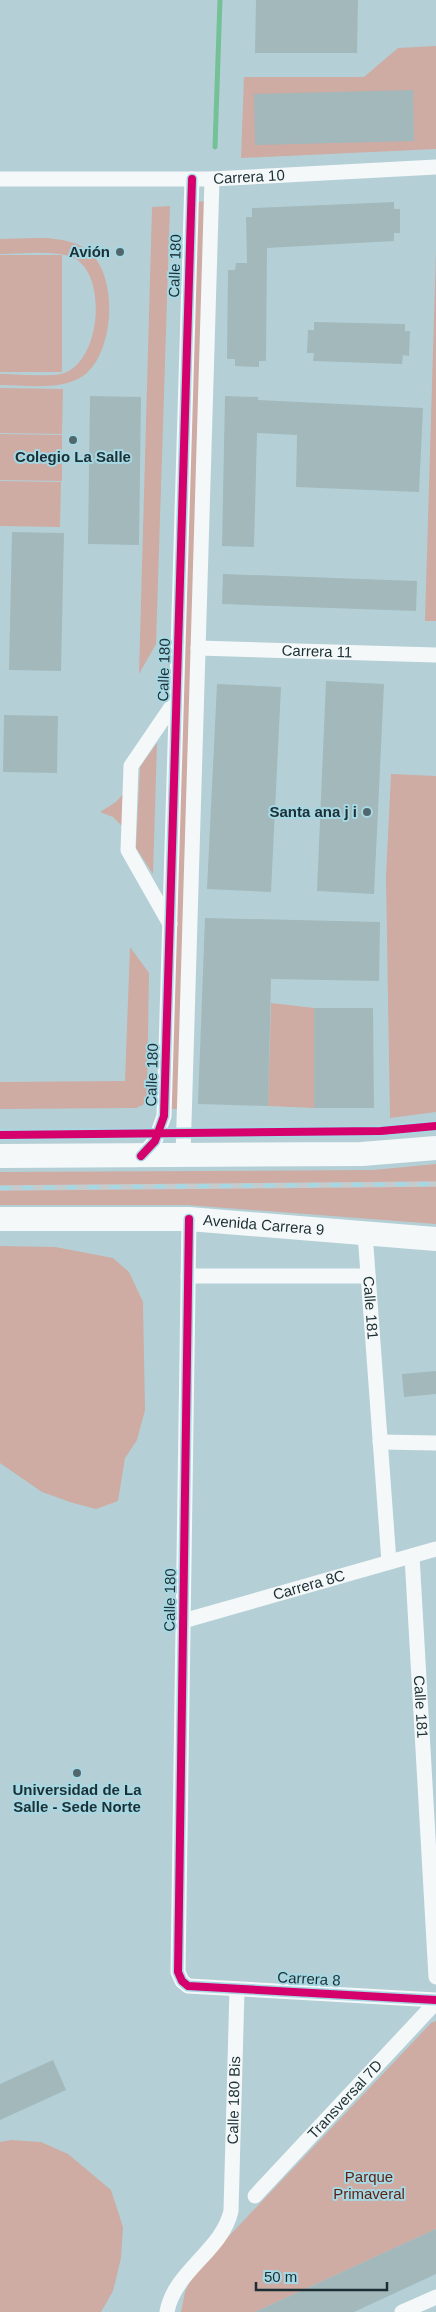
<svg xmlns="http://www.w3.org/2000/svg" width="436" height="2312" font-family="Helvetica,sans-serif">
<style>
.green{fill:#ceaba3}
.lines{fill:none;stroke-linecap:round;stroke-linejoin:round}
.stream{stroke:#74c197;stroke-width:5}
.building{fill:#a2b8bb}
.street{stroke:#f4f8f9;stroke-width:15}
.primary{stroke:#f4f8f9;stroke-width:24}
.rail-casing{stroke:#c3cbcd;stroke-width:5.5}
.rail{stroke:#a6d8e4;stroke-width:4;stroke-dasharray:11;stroke-linecap:butt}
.cycleway-casing{stroke:#a6d8e4;stroke-width:11}
.cycleway{stroke:#d6006c;stroke-width:8}
.poi-dot{fill:#51676d;stroke:#a6d8e4;stroke-width:2}
.labels{text-anchor:middle;stroke-width:4;stroke-linejoin:round;paint-order:stroke}
.street-label{font-size:15px;fill:#1b2f34;stroke:#a6d8e4}
.poi-label{font-size:15px;font-weight:bold;fill:#1b2f34;stroke:#a6d8e4;text-anchor:end}
.park-label{font-size:15px;fill:#5f1f11;stroke:#a6d8e4}
</style>
<rect width="100%" height="100%" fill="#b4d0d6"/>
<g class="green">
<path d="M436,46v103l-195,9 3,-81h120l34,-29z"/>
<path d="M205,201l-27,908h-7l27,-907z"/>
<path d="M170,206l-14,438 -17,30 13,-467z"/>
<path d="M0,239c26,0 59,-5 83,8 37,21 33,106 0,129 -22,15 -58,9 -83,9v-11c16,0 47,3 61,0 39,-9 47,-95 15,-115 -18,-10 -55,-5 -76,-5z"/>
<path d="M436,250v371h-11z"/>
<rect x="0" y="255" width="62" height="117"/>
<path d="M0,388l63,1 -1,45 -62,-1z"/>
<path d="M0,434l62,1v46l-62,-1z"/>
<path d="M0,481l61,1 -1,45 -60,-1z"/>
<path d="M157,743l-4,131 -17,-26 4,-81z"/>
<path d="M391,774l45,2v336l-46,6 -4,-241z"/>
<path d="M123,794v33l-10,-10 -13,-5 16,-10z"/>
<path d="M130,947l19,26 -2,124 -4,8 -7,3 -136,1v-27l125,-1z"/>
<path d="M271,1003l43,5v100l-46,-2z"/>
<path d="M436,1164v60l-249,-19h-187v-33l373,-2z"/>
<path d="M0,1246l55,1 58,11 16,14 14,30 2,108 -8,30 -12,18 -7,43 -22,8 -23,-6 -31,-11 -42,-29z"/>
<path d="M436,2021v208l-181,83h-74l4,-20 9,-19 237,-250z"/>
<path d="M11,2140l30,2 27,12 43,36 12,37 -2,31 -8,33 -12,21h-101v-170z"/>
</g>
<g class="lines">
<path class="stream" d="M215,147l5,-147"/>
</g>
<g class="building">
<path d="M256,0h102l-1,53h-102z"/>
<path d="M413,90l1,51 -159,4 -1,-51z"/>
<path d="M394,202v7h6v24h-6v8l-127,7 -1,113h-7v6l-24,-1v-7h-8l1,-89h7l1,-7h11l-1,-46h6v-9z"/>
<path d="M314,322l91,2v7h5l-1,25 -6,-1 -1,9 -89,-3 1,-8h-7l1,-23h6z"/>
<path d="M90,396l51,1 -2,148 -51,-1z"/>
<path d="M225,396l33,1v3l165,8 -4,84 -123,-5 1,-52 -40,-2 -3,114 -32,-1z"/>
<path d="M12,532l52,1 -3,138 -52,-1z"/>
<path d="M223,574l194,7 -1,30 -194,-7z"/>
<path d="M326,681l58,3 -10,210 -57,-3z"/>
<path d="M217,684l64,3 -10,205 -64,-3z"/>
<path d="M4,715l54,1 -1,57 -54,-1z"/>
<path d="M205,918l175,4 -1,59 -108,-2 -3,127 -70,-2z"/>
<path d="M314,1008h59l1,100h-60z"/>
<path d="M436,1371v23l-32,3 -2,-23z"/>
<path d="M53,2060l13,30 -66,30v-36z"/>
<path d="M436,2229v45l-82,38h-99z"/>
</g>
<g class="lines">
<g class="street">
<path id="s1" d="M0,179h212l224,-12"/>
<path id="s2" d="M198,648l238,7"/>
<path d="M170,924l-42,-74 3,-84 45,-66"/>
<path d="M141,1156l14,-15 9,-25 28,-937"/>
<path d="M183,1156l29,-977"/>
<path d="M189,1219l-11,753 4,9 6,5 248,14"/>
<path id="s3" d="M365,1233l24,329"/>
<path d="M188,1276h180"/>
<path d="M380,1442l56,1"/>
<path id="s4" d="M412,1556l24,421"/>
<path id="s5" d="M183,1621l253,-72"/>
<path id="s6" d="M255,2196l181,-194"/>
<path id="s7" d="M167,2312c7,-41 55,-61 64,-101l6,-222"/>
<path d="M402,2312l34,-15"/>
</g>
<g class="primary">
<path d="M0,1156l362,-2 74,-6"/>
<path id="s8" d="M0,1219h189l247,20"/>
</g>
<g class="rail-casing">
<path id="rail" d="M0,1188l436,-4"/>
</g>
<use href="#rail" class="rail"/>
<g class="cycleway-casing">
<g id="cycleway">
<path d="M0,1135l381,-4 55,-5"/>
<path d="M141,1156l14,-15 9,-25 28,-937"/>
<path d="M189,1219l-11,753 4,9 6,5 248,14"/>
</g>
</g>
<use href="#cycleway" class="cycleway"/>
</g>
<g class="poi-dot">
<circle cx="120" cy="252" r="5"/>
<circle cx="73" cy="440" r="5"/>
<circle cx="367" cy="812" r="5"/>
<circle cx="77" cy="1773" r="5"/>
</g>
<g class="labels">
<g class="street-label">
<text dy="5" stroke="none"><textPath href="#s1" startOffset="249">Carrera 10</textPath></text>
<text transform="translate(175 266) rotate(-88)" y="5">Calle 180</text>
<text dy="5" stroke="none"><textPath href="#s2" startOffset="119">Carrera 11</textPath></text>
<text transform="translate(164 670) rotate(-88)" y="5">Calle 180</text>
<text transform="translate(152 1075) rotate(-88)" y="5">Calle 180</text>
<text dy="5" stroke="none"><textPath href="#s8" startOffset="264">Avenida Carrera 9</textPath></text>
<text dy="5" stroke="none"><textPath href="#s3" startOffset="75">Calle 181</textPath></text>
<text dy="5" stroke="none"><textPath href="#s5" startOffset="131">Carrera 8C</textPath></text>
<text transform="translate(170 1600) rotate(-89)" y="5">Calle 180</text>
<text dy="5" stroke="none"><textPath href="#s4" startOffset="151">Calle 181</textPath></text>
<text transform="translate(309 1979) rotate(3)" y="5">Carrera 8</text>
<text dy="5" stroke="none"><textPath href="#s6" startOffset="132">Transversal 7D</textPath></text>
<text dy="5" stroke="none"><textPath href="#s7" startOffset="232">Calle 180 Bis</textPath></text>
</g>
<g class="poi-label">
<text x="110" y="257">Avión</text>
<text x="73" y="462" text-anchor="middle">Colegio La Salle</text>
<text x="357" y="817">Santa ana j i</text>
<text x="77" y="1795" text-anchor="middle">Universidad de La<tspan x="77" dy="17">Salle - Sede Norte</tspan></text>
</g>
<g class="park-label">
<text x="369" y="2182">Parque<tspan x="369" dy="17">Primaveral</tspan></text>
</g>
</g>
<path d="M256 2282v8h131v-8" fill="none" stroke="#1b2f34" stroke-width="2.5"/>
<text x="264" y="2282" font-size="15" fill="#1b2f34" stroke="#a6d8e4" stroke-width="4" paint-order="stroke">50 m</text>
</svg>
